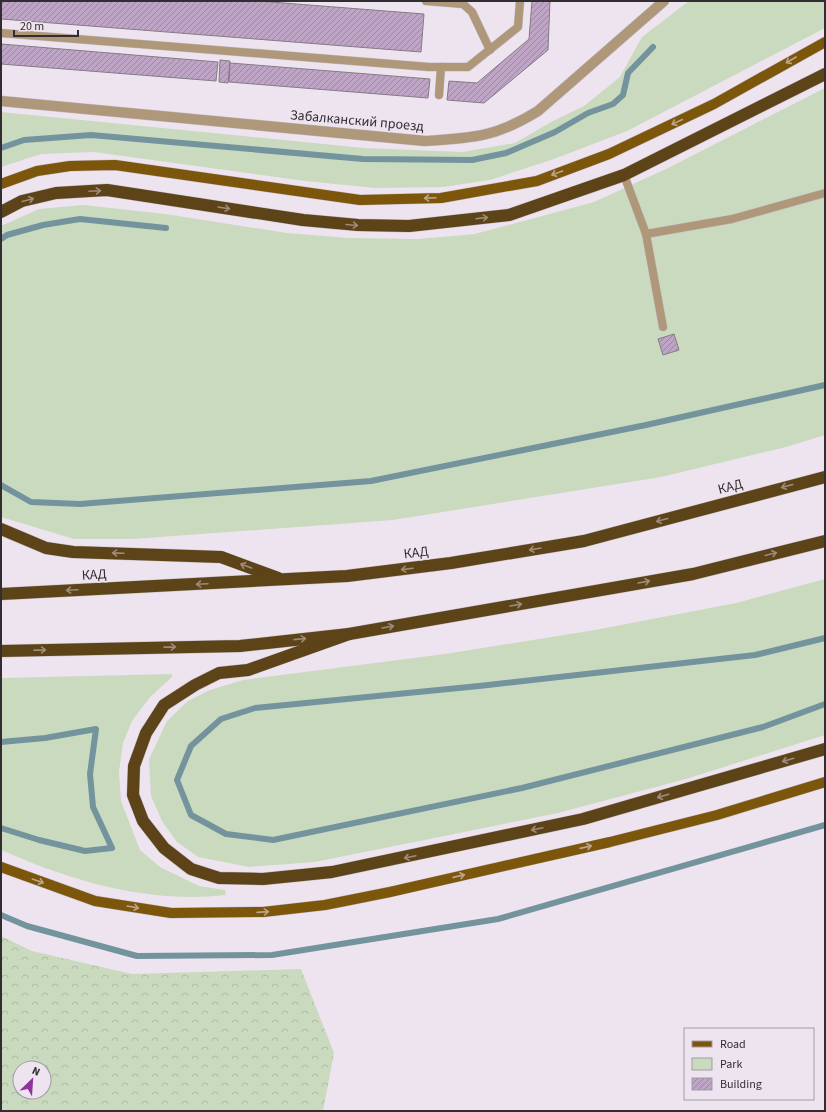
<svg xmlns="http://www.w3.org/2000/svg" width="826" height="1112" font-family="'Source Sans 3',sans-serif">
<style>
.green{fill:#cadabf}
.forest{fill:url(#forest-crowns);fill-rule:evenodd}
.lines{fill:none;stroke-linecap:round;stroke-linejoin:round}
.stream{stroke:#73949d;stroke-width:6}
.building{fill:url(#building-hatch);stroke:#847b86}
.service-casing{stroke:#c8bfca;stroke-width:9}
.minor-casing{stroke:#c8bfca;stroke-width:11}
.primary-casing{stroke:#c8bfca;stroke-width:11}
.motorway-casing{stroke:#c8bfca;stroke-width:13}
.service{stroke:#ae9879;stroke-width:8}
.minor{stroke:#ae9879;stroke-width:10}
.primary{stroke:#7c560b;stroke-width:10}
.motorway{stroke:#5d4318;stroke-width:12}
.oneway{stroke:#bba489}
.oneway2{stroke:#9e8b79}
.labels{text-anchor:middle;stroke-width:3;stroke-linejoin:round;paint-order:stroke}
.street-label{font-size:14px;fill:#312d31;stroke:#eee4f0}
</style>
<defs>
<pattern id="forest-crowns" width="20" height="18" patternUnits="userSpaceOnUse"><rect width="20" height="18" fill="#cadabf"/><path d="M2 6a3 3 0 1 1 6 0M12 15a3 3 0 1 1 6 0" fill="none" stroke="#aebba5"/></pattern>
<pattern id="building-hatch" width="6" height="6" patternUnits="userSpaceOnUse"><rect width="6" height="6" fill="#bfa5c5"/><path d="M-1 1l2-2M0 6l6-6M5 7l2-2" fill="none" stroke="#9c87a1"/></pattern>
</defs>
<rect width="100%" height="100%" fill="#eee4f0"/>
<g class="green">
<path d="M689,1h136v27l-198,103 -73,28 -64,21 -47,7 -67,1 -71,-7 -211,-29 -53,2 -40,13v-55l363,36 99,4 52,-9 36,-21 33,-16 36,-29 22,-40z"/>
<path d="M825,88v347l-39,12 -125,30 -268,43 -260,19h-59l-73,-22v-291l38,-17 45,-4 81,9 122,19 62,5 69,1 57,-5 119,-32 72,-33z"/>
<path d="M825,579v156l-139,44 -128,34 -243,49 -66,5 -51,-10 -21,-15 -15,-21 -11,-25 -2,-37 18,-38 21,-20 22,-11 33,-10 202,-26 150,-24 141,-27z"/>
<path d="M172,674v3l-22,20 -18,24 -9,22 -4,29 2,29 19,49 20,17 39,19 26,4 1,5c-77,9 -155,-14 -225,-45v-172z"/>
</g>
<path class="forest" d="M1,936l31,15 100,23 169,-5 33,84 -11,58h-322zM20,1068h24v24h-24z"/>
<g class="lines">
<g class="stream">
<path d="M1,148l23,-8 67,-5 272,24 109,1 34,-7 49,-21 33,-19 25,-9 10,-9 5,-22 25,-26"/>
<path d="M1,239l6,-4 36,-10 37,-6 86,9"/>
<path d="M1,485l30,17 49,2 291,-23 275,-56 179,-40"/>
<path d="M825,638l-70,17 -276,31 -224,22 -34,11 -30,27 -14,34 14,35 35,19 47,6 249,-52 241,-61 62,-23"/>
<path d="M1,742l44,-4 51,-9 -6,45 3,33 19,41 -27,3 -46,-11 -38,-12"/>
<path d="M1,915l26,11 110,30 135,-1 226,-36 327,-94"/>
</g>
</g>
<g class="building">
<path d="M1,1h257l166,13 -3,38 -420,-33z"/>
<path d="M532,1h18l-2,49 -64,53 -37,-3 2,-19 28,2 52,-44z"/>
<path d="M1,44l217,18 -2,19 -215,-17z"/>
<path d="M220,60l10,1 -2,22 -9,-1z"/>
<path d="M230,63l200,16 -2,19 -199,-16z"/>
<path d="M674,334l5,16 -16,5 -5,-16z"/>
</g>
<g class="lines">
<g class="service-casing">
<g id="service">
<path d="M426,1l37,3 9,8 18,38"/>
<path d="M1,33l428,34h39l50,-40 2,-26"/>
<path d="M439,95l2,-28"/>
<path d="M624,175l22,59 17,93"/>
<path d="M646,234l86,-15 93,-26"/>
</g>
</g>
<g class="minor-casing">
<path id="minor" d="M1,101l424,40c49,-3 71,-4 113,-30l126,-110"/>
</g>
<g class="primary-casing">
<g id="primary">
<path d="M1,184l36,-13 33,-5 45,-1 245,35 81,-2 96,-17 72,-27 105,-50 111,-62"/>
<path d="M1,867l94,34 76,12 92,-1 62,-7 65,-13 220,-50 107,-27 108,-33"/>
</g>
</g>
<g class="motorway-casing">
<g id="motorway">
<path d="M1,212l21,-11 34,-8 51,-3 196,30 55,5 51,1 100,-11 115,-40 201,-101"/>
<path d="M1,529l45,19 27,4 148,5 57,21"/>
<path d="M1,594l346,-18 104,-13 133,-22 241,-64"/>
<path d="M349,634l-101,36 -29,3 -24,12 -31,20 -18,28 -12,33 -1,29 10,26 21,27 27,21 28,9 44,1 69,-7 251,-53 242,-70"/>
<path d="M1,651l239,-5 109,-12 344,-60 132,-33"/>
</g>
</g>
<use href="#service" class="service"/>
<use href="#minor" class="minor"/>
<use href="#primary" class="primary"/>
<use href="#motorway" class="motorway"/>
</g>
<defs><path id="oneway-shaft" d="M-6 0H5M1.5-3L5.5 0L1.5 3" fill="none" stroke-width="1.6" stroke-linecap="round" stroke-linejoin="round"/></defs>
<g class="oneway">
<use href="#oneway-shaft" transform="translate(791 60) rotate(150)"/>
<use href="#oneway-shaft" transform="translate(677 122) rotate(155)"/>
<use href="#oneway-shaft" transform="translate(557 173) rotate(160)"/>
<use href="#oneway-shaft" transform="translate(430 198) rotate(178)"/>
<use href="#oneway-shaft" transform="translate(586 847) rotate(-13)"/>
<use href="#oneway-shaft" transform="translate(459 876) rotate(-13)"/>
<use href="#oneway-shaft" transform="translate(38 881) rotate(19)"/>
<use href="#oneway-shaft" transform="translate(133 907) rotate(10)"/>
<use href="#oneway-shaft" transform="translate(263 912) rotate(-4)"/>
</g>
<g class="oneway2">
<use href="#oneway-shaft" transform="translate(95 191) rotate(-3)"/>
<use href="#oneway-shaft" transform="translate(28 200) rotate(-15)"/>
<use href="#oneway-shaft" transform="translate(224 208) rotate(9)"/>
<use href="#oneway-shaft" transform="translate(482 218) rotate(-7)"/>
<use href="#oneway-shaft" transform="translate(352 225) rotate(5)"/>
<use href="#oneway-shaft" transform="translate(787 486) rotate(165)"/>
<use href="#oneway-shaft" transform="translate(662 520) rotate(165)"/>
<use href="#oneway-shaft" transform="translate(535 549) rotate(170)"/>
<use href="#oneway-shaft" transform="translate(118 553) rotate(-178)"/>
<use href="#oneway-shaft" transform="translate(771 554) rotate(-14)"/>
<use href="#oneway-shaft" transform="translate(246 566) rotate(-160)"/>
<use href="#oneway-shaft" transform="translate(407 569) rotate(173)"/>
<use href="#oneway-shaft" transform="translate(644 582) rotate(-10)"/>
<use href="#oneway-shaft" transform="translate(202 584) rotate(177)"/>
<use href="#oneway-shaft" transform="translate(72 590) rotate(177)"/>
<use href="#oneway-shaft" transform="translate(516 605) rotate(-10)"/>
<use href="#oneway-shaft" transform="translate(388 627) rotate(-10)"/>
<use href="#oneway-shaft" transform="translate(300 639) rotate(-6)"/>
<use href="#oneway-shaft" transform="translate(170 647) rotate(-1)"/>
<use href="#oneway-shaft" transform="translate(40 650) rotate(-1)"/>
<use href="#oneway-shaft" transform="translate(788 760) rotate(164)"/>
<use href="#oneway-shaft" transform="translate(663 796) rotate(164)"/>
<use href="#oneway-shaft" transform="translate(537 829) rotate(168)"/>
<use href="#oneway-shaft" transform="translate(410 857) rotate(168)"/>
</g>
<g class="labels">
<g class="street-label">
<text transform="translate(357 120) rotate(5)" y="5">Забалканский проезд</text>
<text transform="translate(730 486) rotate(-15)" y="5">КАД</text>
<text transform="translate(416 552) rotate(-7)" y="5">КАД</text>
<text transform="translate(94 574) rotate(-3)" y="5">КАД</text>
</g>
</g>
<rect width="826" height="1112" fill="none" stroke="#312d31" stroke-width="4"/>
<rect x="684" y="1028" width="130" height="72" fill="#eee4f0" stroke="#a29ba4"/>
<rect x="692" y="1041" width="20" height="6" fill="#7c560b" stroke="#a29ba4"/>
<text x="720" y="1048" font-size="12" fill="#312d31">Road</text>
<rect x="692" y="1058" width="20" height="12" fill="#cadabf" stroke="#a29ba4"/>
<text x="720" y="1068" font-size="12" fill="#312d31">Park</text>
<rect x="692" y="1078" width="20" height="12" fill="url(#building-hatch)" stroke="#a29ba4"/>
<text x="720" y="1088" font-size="12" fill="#312d31">Building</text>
<g transform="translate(32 1080) rotate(25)"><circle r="19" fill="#eee4f0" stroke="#a29ba4"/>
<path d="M0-3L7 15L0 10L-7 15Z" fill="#90339c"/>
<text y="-6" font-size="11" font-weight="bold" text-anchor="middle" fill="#312d31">N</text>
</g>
<path d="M14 30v6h64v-6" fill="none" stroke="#312d31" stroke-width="2"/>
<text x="20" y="30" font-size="12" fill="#312d31" stroke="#eee4f0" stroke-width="3" paint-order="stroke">20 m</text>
</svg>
